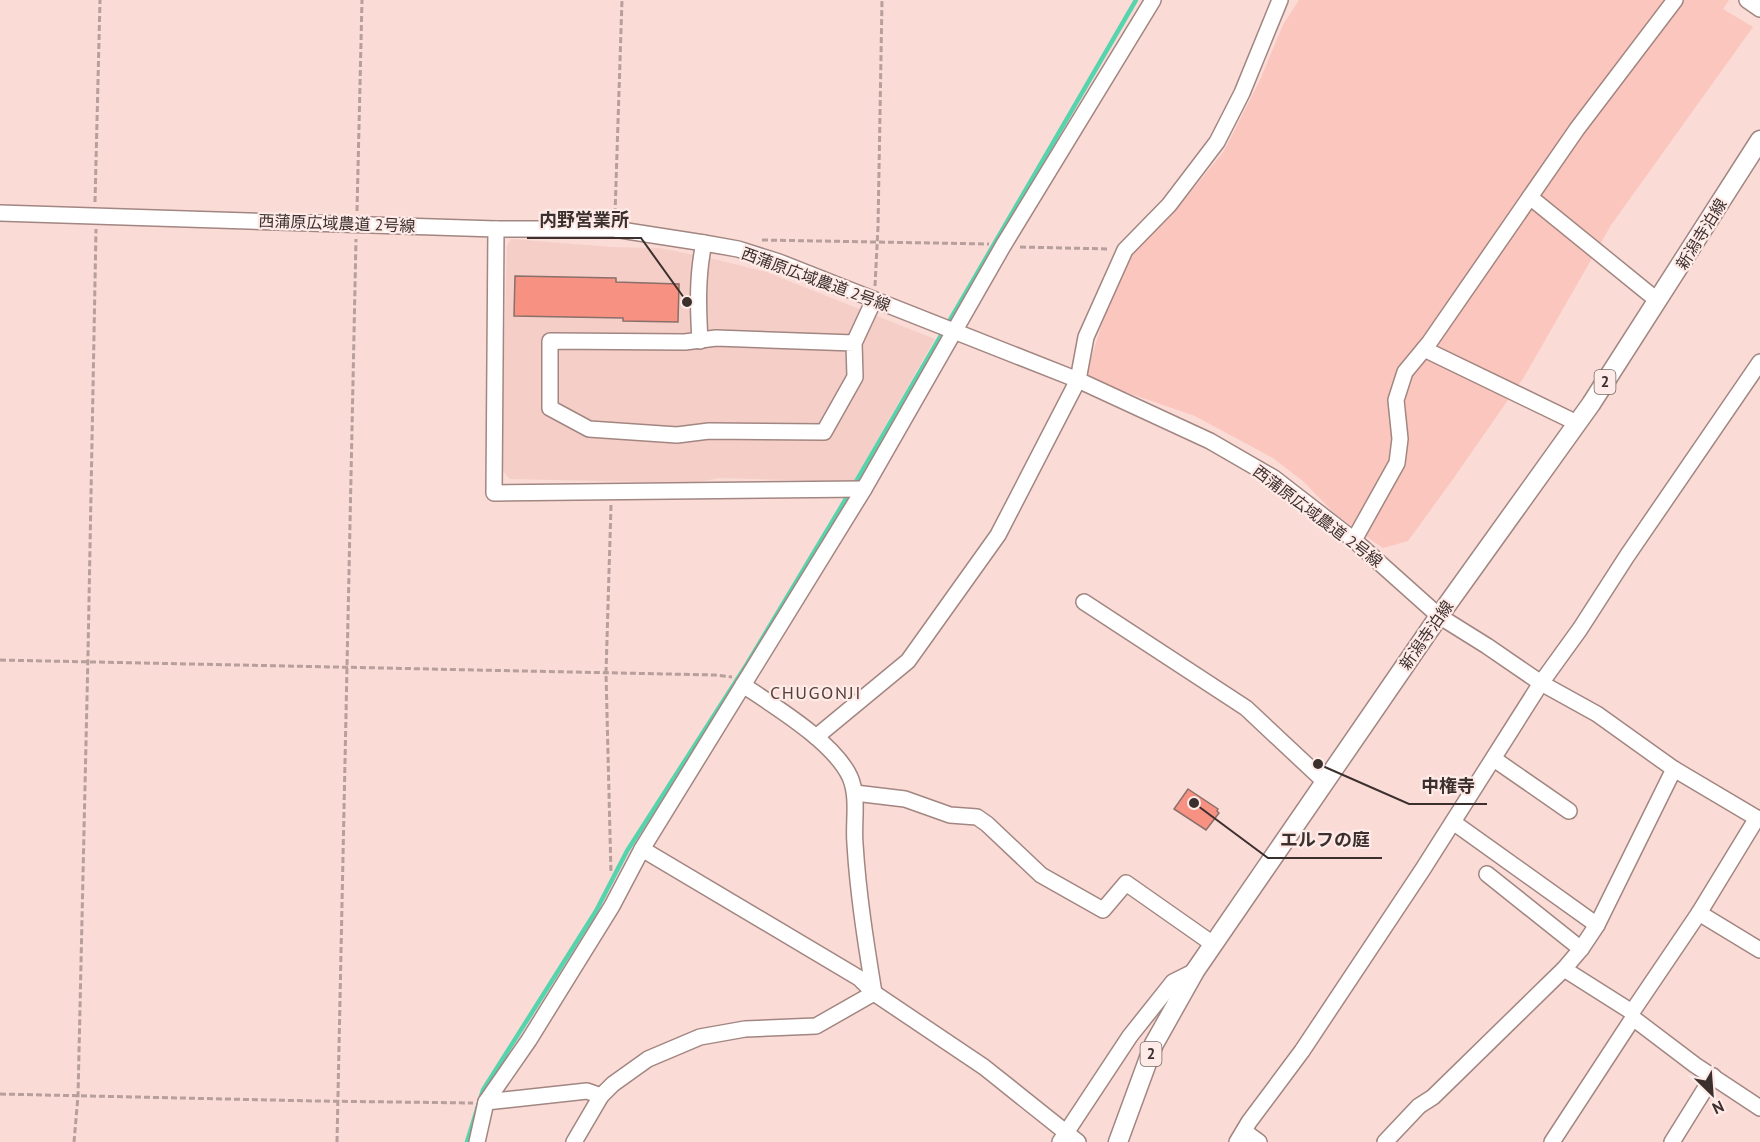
<svg xmlns="http://www.w3.org/2000/svg" width="1760" height="1142" font-family="'PT Sans','Noto Sans JP',sans-serif">
<style>
.built{fill:#f5cec7}
.green{fill:#fbc6bd}
.lines{fill:none;stroke-linecap:round;stroke-linejoin:round}
.stream{stroke:#55d4ae;stroke-width:4.5}
.building{fill:#f79282;stroke:#8a6f6b;stroke-width:1.5}
.minor-casing{stroke:#a28681;stroke-width:18}
.major-casing{stroke:#a28681;stroke-width:21}
.path{stroke:#b79f9b;stroke-width:3;stroke-dasharray:6 3;stroke-linecap:butt}
.minor{stroke:#fff;stroke-width:15}
.major{stroke:#fff;stroke-width:18}
.labels{text-anchor:middle;stroke-width:4.5;stroke-linejoin:round;paint-order:stroke}
.shield{fill:#feebe8;stroke:#766866;stroke-width:1.5}
.shield-label{font-size:15px;font-weight:bold;fill:#3c302e}
.street-label{font-size:16px;fill:#3c302e;stroke:#feebe8}
.neighbourhood-label{font-size:18px;letter-spacing:1.5px;fill:#563e3a;stroke:#feebe8}
.leader{fill:none;stroke:#3c302e;stroke-width:2}
.callout-dot{fill:#3c302e;stroke:#feebe8;stroke-width:2}
.callout-label{font-size:18px;text-anchor:middle;font-weight:bold;fill:#3c302e;stroke:#feebe8;stroke-width:4.5;stroke-linejoin:round;paint-order:stroke}
</style>
<rect width="100%" height="100%" fill="#fadbd6"/>
<path class="built" d="M511,239l100,8 49,1 58,12 48,12 169,67 -82,143 -134,-4 -25,5 -184,-4 -9,-10 6,-223z"/>
<path class="green" d="M1299,0h430l-6,9 30,18 -142,198 -87,152 -71,102 -45,62 -25,7 -48,-34 -31,-32 -31,-24 -78,-42 -110,-38 36,-115 58,-57 45,-55 36,-71 23,-55z"/>
<g class="lines">
<g class="stream">
<path d="M854,485c93,-162 189,-323 282,-485"/>
<path d="M467,1142l16,-52 113,-179 31,-60 120,-187 103,-172"/>
</g>
</g>
<g class="building">
<path d="M515,276l101,2v4l63,2 -1,38 -55,-1v-3l-109,-2z"/>
<path d="M1188,789l30,20 -1,2 2,2 -13,17 -32,-21z"/>
</g>
<g class="lines">
<g class="minor-casing">
<g id="minor">
<path d="M1747,0l13,9"/>
<path d="M1530,197l128,104"/>
<path d="M0,213l496,16h118l90,14 34,6 41,13 299,118 132,61 64,37 80,62 85,76 48,30 54,37 56,31 77,55 86,51"/>
<path d="M496,229l-2,264 370,-4"/>
<path d="M700,341c-2,-33 -3,-66 4,-98"/>
<path d="M854,343l-138,-5 -31,4 -135,-1v67l39,21 88,6 32,-4 115,1 31,-55 -1,-34 20,-43"/>
<path d="M1424,349l153,74"/>
<path d="M1354,540l43,-77 3,-24 -4,-39 9,-28 24,-29 148,-214 98,-129"/>
<path d="M1084,602l162,106 79,74"/>
<path d="M743,685c31,21 91,57 107,92 9,21 3,45 5,67 3,50 11,100 19,149"/>
<path d="M816,737l92,-76 90,-126 80,-155 8,-43 39,-87 44,-45 48,-63 25,-49 38,-93"/>
<path d="M1494,759l75,52"/>
<path d="M855,793l50,6 45,16 27,2 10,7 54,51 62,35 23,-27 87,61"/>
<path d="M1757,818l-58,95 -67,99 1,6 62,47 65,43"/>
<path d="M1453,822l144,103"/>
<path d="M642,849l217,129 15,15 110,74 94,75"/>
<path d="M1487,874l94,75"/>
<path d="M1699,913l61,37"/>
<path d="M1564,969l68,43"/>
<path d="M486,1102l101,-11 14,5"/>
<path d="M1244,1131l15,11"/>
<path d="M477,1142l9,-40 43,-62 83,-134 30,-57 222,-360 139,-243 150,-246"/>
<path d="M574,1142l27,-46 12,-12 35,-25 52,-22 45,-8 71,-3 58,-33"/>
<path d="M1060,1142l70,-106 43,-54 22,-11"/>
<path d="M1237,1142l12,-20 53,-71 121,-182 118,-186 39,-54 47,-73 133,-194"/>
<path d="M1385,1142l34,-36 14,-9 131,-128 17,-20 16,-24 77,-156"/>
<path d="M1552,1142l81,-124"/>
<path d="M1672,1142l41,-66"/>
</g>
</g>
<g class="major-casing">
<path id="major" d="M1118,1142l36,-98 41,-73 244,-355 152,-212 169,-264"/>
</g>
<g class="path">
<path d="M95,202l5,-202"/>
<path d="M357,211l5,-211"/>
<path d="M615,214l7,-214"/>
<path d="M762,240l227,4"/>
<path d="M1020,247l89,2"/>
<path d="M875,286l3,-59 4,-227"/>
<path d="M611,505l-5,168 5,201"/>
<path d="M0,660l715,15 17,2"/>
<path d="M0,1094l316,7 157,2"/>
<path d="M74,1142l4,-46 10,-442 8,-425"/>
<path d="M337,1142l19,-903"/>
</g>
<use href="#minor" class="minor"/>
<use href="#major" class="major"/>
</g>
<g class="labels">
<g class="shield">
<rect x="1594.5" y="370" width="21" height="24" rx="4.5"/>
<rect x="1140.5" y="1042" width="21" height="24" rx="4.5"/>
</g>
<g class="shield-label">
<text x="1605" y="387">2</text>
<text x="1151" y="1059">2</text>
</g>
<g class="street-label">
<text transform="translate(337 223) rotate(2)" y="6">西蒲原広域農道 2号線</text>
<text transform="translate(1701 234) rotate(-58)" y="6">新潟寺泊線</text>
<text transform="translate(816 279) rotate(20)" y="6">西蒲原広域農道 2号線</text>
<text transform="translate(1318 516) rotate(37)" y="6">西蒲原広域農道 2号線</text>
<text transform="translate(1426 635) rotate(-55)" y="6">新潟寺泊線</text>
</g>
<g class="neighbourhood-label">
<text x="816" y="699">CHUGONJI</text>
</g>
</g>
<path class="leader" d="M687 302L641 238H527M1318 764L1409 804H1487M1194 803L1268 858H1382"/>
<g class="callout-dot">
<circle cx="687" cy="302" r="6"/>
<circle cx="1318" cy="764" r="6"/>
<circle cx="1194" cy="803" r="6"/>
</g>
<g class="callout-label">
<text x="584" y="226">内野営業所</text>
<text x="1448" y="792">中権寺</text>
<text x="1325" y="846">エルフの庭</text>
</g>
<g transform="translate(1712 1094) rotate(155)" stroke="#feebe8" stroke-width="4.5" paint-order="stroke">
<path d="M0-4.5L10 22L0 15L-10 22Z" fill="#3c302e"/>
<text y="-9" font-size="16" font-weight="bold" text-anchor="middle" fill="#3c302e">N</text>
</g>
</svg>
